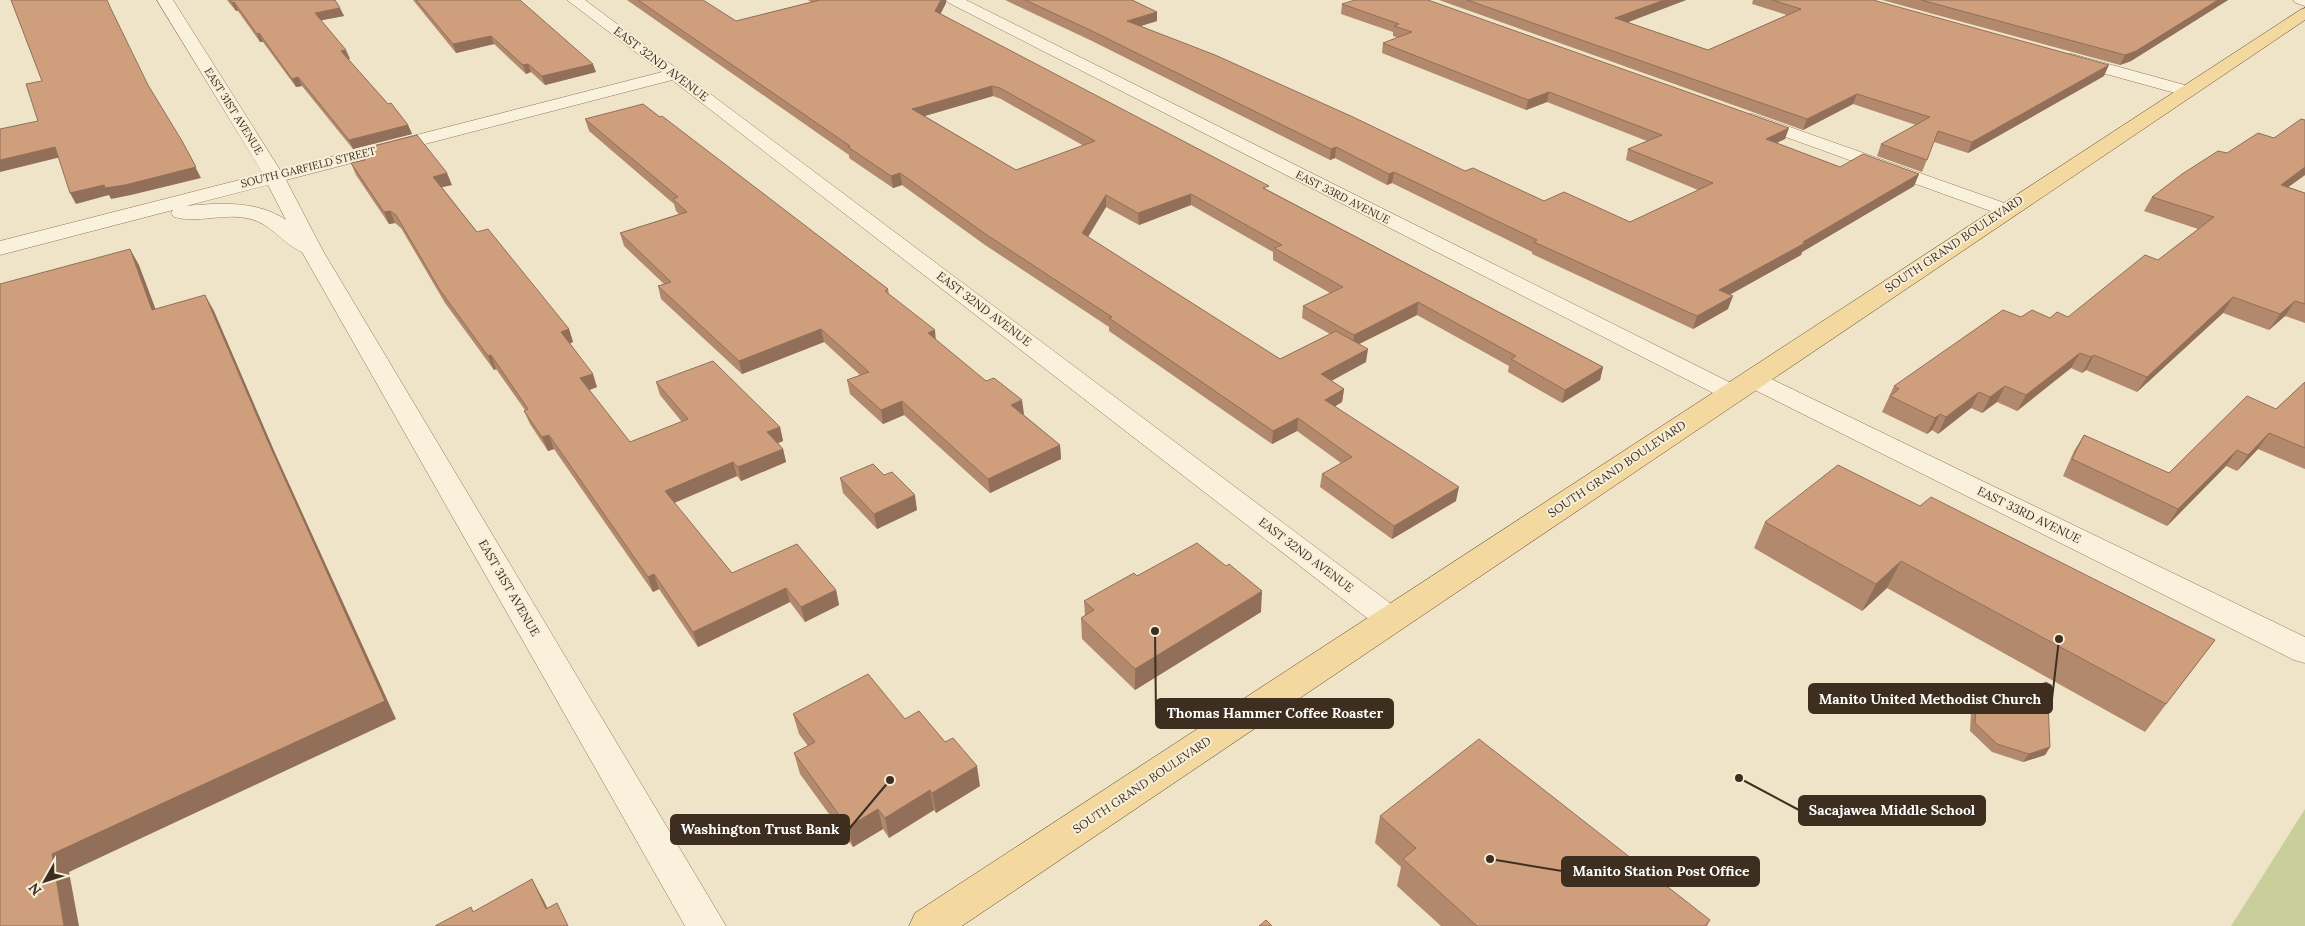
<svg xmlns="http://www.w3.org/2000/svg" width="2305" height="926" font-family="Lora,serif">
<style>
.green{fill:#c9cf9b}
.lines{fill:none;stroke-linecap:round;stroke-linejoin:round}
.minor-casing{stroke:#8d765c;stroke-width:1}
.major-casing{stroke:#5b4430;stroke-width:1}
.minor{fill:#faf1dc;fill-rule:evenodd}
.major{fill:#f3d9a0;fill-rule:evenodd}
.wall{fill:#b2896c;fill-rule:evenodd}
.shaded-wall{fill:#916f58}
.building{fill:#cf9f7d;stroke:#916f58;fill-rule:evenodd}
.labels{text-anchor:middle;stroke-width:4;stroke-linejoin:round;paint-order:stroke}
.far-street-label{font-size:11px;fill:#3d2e20;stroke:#f7eed8}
.street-label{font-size:12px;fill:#3d2e20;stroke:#f7eed8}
.leader{fill:none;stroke:#3d2e20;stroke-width:2}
.callout-dot{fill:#3d2e20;stroke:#f7eed8;stroke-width:2}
.callout{fill:#3d2e20;stroke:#3d2e20;stroke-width:2}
.callout-label{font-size:14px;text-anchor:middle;font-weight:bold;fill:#fff}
</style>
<rect width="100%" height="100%" fill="#f0e4c8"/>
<path class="green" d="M2305,809v117h-74z"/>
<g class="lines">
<g class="minor-casing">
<g id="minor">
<path d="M157,0h16l107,170 382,-98 -95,-72h18l817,612 5,8 -5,8 -11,3 -11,-3 -708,-548 -386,100 37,71 403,675h-41l-383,-674c-19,-8 -31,-28 -51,-33 -26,-7 -53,5 -77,-2l-3,-4 2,-3 -173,45v-14l263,-67zM268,185l18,35c-30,-20 -66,-17 -100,-14z"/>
<path d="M946,0h20l775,388 4,5 -4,5 -9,3 -9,-3 -774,-395z"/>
<path d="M2293,0h12v6l-9,-3z"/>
<path d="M2072,54l120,33 3,4 -3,4 -6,1 -120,-33 -2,-4 2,-4z"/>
<path d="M1753,114l260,92 3,4 -3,4 -7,2 -7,-2 -252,-91 -3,-4 3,-4z"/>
<path d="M1752,371l9,3 544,263v26l-11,-3 -551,-276 -4,-5 4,-5z"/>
</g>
</g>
<g class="major-casing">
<path id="major" d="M2305,8v12l-1343,906h-53l6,-13 1385,-903z"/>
</g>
<use href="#minor" class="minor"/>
<use href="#major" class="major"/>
</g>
<g class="wall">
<path d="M227,0h108l9,16 -23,4 29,39h-2l40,45 20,21 4,9 -59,15 -51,-63 -6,1 -33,-45h-3l-22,-31h-2z"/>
<path d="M413,0h107l76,72 -51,13 -14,-13 -5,2 -32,-30 -38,9z"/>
<path d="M627,0h76l33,21 75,-19 -3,-2h138v3l-6,11 328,176 335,177 -3,13 -38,23 -54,-31 1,-6 -92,-51 -58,29 7,18 -35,19 13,8 -2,13 -7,4 121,95 -64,38 -72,-52 2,-13 19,-11 -44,-32 -25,13 -163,-113v-4l-124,-82 -83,-60 -9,3 -44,-30v-3zM993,96l8,3 83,47 -68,24 -91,-54zM1191,205l82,47v8l57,33 -27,13 -1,12 28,16 -50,25 -192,-122 18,-30 33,18z"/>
<path d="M1005,0h127l25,12v9l-16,5 324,145 79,30 86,21 68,-32 -72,-30 2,-11 19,-8 -100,-39 -21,8 -144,-57 1,-10 15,-5 -5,-2v-4l-52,-18 1,-10 443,135 -9,4 64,24 79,7 -5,12 -112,66 -1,3 -72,40 -1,14 -35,20 -161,-75v-2l-140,-69 -5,2 -52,-27 -5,2 -238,-119z"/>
<path d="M1439,0h247l-59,22 81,28 79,-35 -35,-11 1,-4h120l231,76 -136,77 -34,-11 -12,30 -45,-16 4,-12 35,-19 -63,-21 -50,26z"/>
<path d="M1882,0h346l-97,61 -11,4z"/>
<path d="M660,117l228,172 1,5 47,46 88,74h-1l37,31 1,14 -71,34 -86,-78 -21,9 -33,-30 -3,-14 13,-5 -36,-33 -82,32 -81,-75 -3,-13 6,-2 -40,-38 -4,-13 59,-19 -3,-3 -2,-7 -85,-73 -4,-12z"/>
<path d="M2305,120v55l-17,12 17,6v130l-20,-7 -16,14 -46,-17 -86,79 -51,-22 -4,3 -11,-5 -54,43 -20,-9 -15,11 -11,-5 -33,26 -6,-4 -5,4 -45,-22 12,-26 127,-69 29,1 18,-1 90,-57 40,-31 -54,-18 8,-14 75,-44 47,-15z"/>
<path d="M358,150l94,35 -10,2 35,45 92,97 4,13 -3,1 27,44 -8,3 41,52 52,-20 -22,-27 -4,-13 124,45 3,14 -5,2 5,6 3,13 -45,19 -4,-5 -63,27 58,70 104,17 3,15 -34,17 -15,-20 -92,45 -39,-58 -6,3 -99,-143 -6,2 -18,-27 -6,-13 1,-1 -29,-41 -2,1 -49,-67 -44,-75 -6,-5 -6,1 -33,-49 -5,-12 11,-3z"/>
<path d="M2305,382v87l-47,-20 -21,22 -11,-5 -59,60 -104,-50 11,-25 10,-16 85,38 107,-64z"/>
<path d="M840,478l77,32 -40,19 -34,-36z"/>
<path d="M1920,506l295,134 -70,92 -258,-144 -25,23 -108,-63 11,-26z"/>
<path d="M1137,576l124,36 -126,78 -53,-51 -1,-21 4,-3 -1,-14z"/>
<path d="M1976,704l74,43 -5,8 -22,7 -31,-10 -22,-21 1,-19z"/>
<path d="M793,714l112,5 75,67 -44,27 -2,-3 -45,28 -6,-9 -30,18 -53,-73 -6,-21 14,-7 -9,-12z"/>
<path d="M1380,816l330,104 -3,6h-266l-44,-40 4,-19 -26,-24z"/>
</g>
<g class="shaded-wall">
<path d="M941,0h5v3l-9,18 -2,-10z"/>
<path d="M1664,0h22l-73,28 2,-10z"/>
<path d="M2218,0h10l-97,61 -11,4 5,-10z"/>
<path d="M234,2l4,9h-2l-4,-8z"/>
<path d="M340,8l4,8 -26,5 -3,-8z"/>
<path d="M1157,12v9l-30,9v-9z"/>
<path d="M259,33l4,9h-3l-3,-8z"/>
<path d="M491,36l3,8 -38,9 -3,-9z"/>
<path d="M346,50l4,9 -6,1 -3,-9z"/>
<path d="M528,64l3,8 -5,2 -3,-9z"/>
<path d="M593,64l3,8 -51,13 -3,-9z"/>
<path d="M2109,65l-5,11 -136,77 4,-11z"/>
<path d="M298,77l4,9 -6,1 -4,-8z"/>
<path d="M992,86l1,10 -79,23 -2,-10z"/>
<path d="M1549,92l-2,10 -21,8 2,-10z"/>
<path d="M1857,94l-4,10 -50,26 4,-11z"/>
<path d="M408,125l4,9 -59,15 -4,-9z"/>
<path d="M1789,128l-4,11 -23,11 4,-11z"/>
<path d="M182,141l19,37 -70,17 -20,4 -2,-4 -33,9 -6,-11z"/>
<path d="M55,147l6,10 -61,15v-12z"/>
<path d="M1336,147l-1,11 -5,2 1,-11z"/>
<path d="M2305,167v8l-33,24 9,-14z"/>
<path d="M1394,172l-2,11 -5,2 2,-11z"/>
<path d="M447,173l5,12 -14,3 -5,-11z"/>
<path d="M900,173l2,12 -9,3 -2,-12z"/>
<path d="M1919,174l-5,12 -112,66 -1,3 -86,48 4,-13z"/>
<path d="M1191,194v11l-52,20 -1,-12z"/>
<path d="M1106,195v12l-23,38 -1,-12z"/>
<path d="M390,211l5,12 -6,1 -5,-12z"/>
<path d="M130,249l9,16 23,61 -10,-16z"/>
<path d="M205,295l9,16 62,144 120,264 -327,153 10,54h-15l-12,-72 214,-417z"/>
<path d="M1733,296l-5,13 -35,20 4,-13z"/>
<path d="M2233,297l-10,16 -86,79 10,-15z"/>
<path d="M2295,301l-10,15 -16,14 11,-16z"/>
<path d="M1418,302l-1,13 -64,32 1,-12z"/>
<path d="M569,329l4,13 -7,3 -5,-13z"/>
<path d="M821,329l3,13 -82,32 -3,-13z"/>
<path d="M935,330l1,13 -8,-10z"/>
<path d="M1368,349l-2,13 -46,25 1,-13z"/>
<path d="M2080,353l-9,15 -54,43 9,-16z"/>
<path d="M491,355l5,14 -2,1 -6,-14z"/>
<path d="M2094,355l-8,15 -4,3 9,-16z"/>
<path d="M1603,367l-3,13 -38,23 3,-13z"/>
<path d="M593,374l4,13 -13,5 -4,-14z"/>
<path d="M2005,386l-8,16 -15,11 8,-16z"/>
<path d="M1344,389l-2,13 -18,11 1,-13z"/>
<path d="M1979,392l-8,16 -33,26 8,-17z"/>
<path d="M1022,400l2,14 -12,5 -1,-14z"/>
<path d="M902,401l2,14 -21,9 -2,-14z"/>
<path d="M1940,414l-8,16 -5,4 8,-16z"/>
<path d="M1298,418l-1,13 -25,13 1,-13z"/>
<path d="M780,427l3,14 -12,5 -4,-14z"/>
<path d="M2269,433l-11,16 -21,22 11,-16z"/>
<path d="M549,435l5,14 -6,2 -6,-14z"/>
<path d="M1060,445l1,14 -71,34 -2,-14z"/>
<path d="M783,449l3,13 -45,19 -3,-14z"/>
<path d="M2237,450l-11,16 -59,60 11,-17z"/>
<path d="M733,462l4,14 -68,29 -4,-14z"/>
<path d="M1459,487l-3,14 -64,38 2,-13z"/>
<path d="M915,495l2,15 -40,19 -3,-15z"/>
<path d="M1901,561l-14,27 -25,23 14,-27z"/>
<path d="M654,574l5,15 -6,3 -5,-15z"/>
<path d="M786,588l4,14 -92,45 -5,-15z"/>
<path d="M836,590l3,15 -34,17 -4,-15z"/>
<path d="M1262,591l-1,21 -126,78v-21z"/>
<path d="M2050,747l-5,8 -22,7 6,-8z"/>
<path d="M977,766l3,20 -44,27 -4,-20z"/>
<path d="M930,790l4,20 -45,28 -4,-20z"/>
<path d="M878,809l5,20 -30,18 -5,-20z"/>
<path d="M532,879l12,22 12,25 -10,-17z"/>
</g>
<g class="building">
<path d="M11,0h96l4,9 37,76 34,56 14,26 -71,18 -20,3 -1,-3 -34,8 -15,-46 -55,13v-31l38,-8 -12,-37 16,-3z"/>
<path d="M230,0h105l5,8 -25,5 31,37 -5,1 47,53 3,-1 17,22 -59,15 -51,-63 -6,2 -33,-46 -2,1 -23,-32 -2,1z"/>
<path d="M416,0h104l73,64 -51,12 -14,-12 -5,1 -32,-29 -38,8z"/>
<path d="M638,0h65l33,21 84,-21h121l-6,11 334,175 -6,2 340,179 -38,23 -54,-31 5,-3 -98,-54 -64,33 -51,-29 40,-19 -69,-39 8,-3 -91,-51 -53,19 -32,-18 -24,38 198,126 56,-28 32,18 -47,25 23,15 -19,11 134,87 -65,39 -72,-52 30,-17 -54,-39 -25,13 -164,-113 3,-1 -128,-84 -84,-60 -9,3 -43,-29 2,-1zM992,86l8,2 95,53 -79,29 -104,-61z"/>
<path d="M1025,0h107l25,12 -30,9 88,34 138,62 112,54 8,-3 71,33 20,-9 66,30 83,-39 -85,-34 34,-14 -113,-43 -21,8 -145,-57 29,-11 -18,-6 5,-2 -57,-20 13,-4h73l361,128 -23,11 74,28 23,-13 56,20 -116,68 2,1 -86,47 14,6 -36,20 -163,-74 3,-2 -143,-68 -5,2 -53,-27 -5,2 -239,-118z"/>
<path d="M1467,0h197l-49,18 93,32 93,-41 -29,-9h101l236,65 -137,77 -34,-11 -11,29 -46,-16 49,-27 -73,-23 -50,25z"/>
<path d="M1921,0h297l-82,51 -11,4z"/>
<path d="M643,104l17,13 2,-1 226,173 -3,2 50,39 -7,3 58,48 8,-3 28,22 -11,5 49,40 -72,34 -86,-78 -21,9 -34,-30 22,-8 -48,-43 -82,32 -81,-75 13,-4 -51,-49 67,-21 -14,-13 5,-2 -93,-78z"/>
<path d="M2301,119l4,1v47l-24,18 24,8v111l-10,-3 -15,13 -47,-17 -86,80 -53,-22 -3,2 -11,-4 -54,42 -21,-9 -15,11 -11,-5 -33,25 -6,-3 -5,4 -45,-22 9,-7 -5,-3 109,-76 18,7 11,-7 18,8 7,-6 11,5 77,-62 13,5 56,-43 -62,-20 30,-23 36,-23 9,2 31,-20 16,5z"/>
<path d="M417,135l30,38 -14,4 44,55 11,-3 81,100 -8,3 32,42 -13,4 50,64 58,-23 -32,-37 57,-21 67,66 -13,5 16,17 -45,18 -5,-5 -68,29 67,82 65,-29 39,46 -35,17 -15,-19 -93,44 -39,-58 -6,3 -99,-142 -7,2 -18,-26 4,-2 -37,-54 -3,1 -48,-66 -44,-75 -6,-4 -6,1 -33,-49 14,-3 -7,-10z"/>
<path d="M130,249l22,61 53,-15 61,142 119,264 -333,153 12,72h-64v-642z"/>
<path d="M2305,382v66l-36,-15 -21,22 -11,-5 -59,59 -106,-50 12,-24 85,38 78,-77 29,13z"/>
<path d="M873,464l11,11 8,-3 23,23 -41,19 -34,-36z"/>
<path d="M1838,465l82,41 11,-9 284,143 -49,64 -265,-143 -25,23 -111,-62z"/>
<path d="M1197,543l29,23 3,-2 33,27 -127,78 -54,-51 13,-8 -10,-9 50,-28 3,3z"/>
<path d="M868,674l37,45 14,-8 26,31 8,-4 24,28 -45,27 -2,-3 -45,28 -7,-9 -30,18 -54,-74 21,-11 -22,-28z"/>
<path d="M2047,682l3,65 -21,7 -32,-10 -22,-21 1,-19z"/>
<path d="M1479,739l231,181 -5,6h-228l-74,-67 13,-11 -36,-32z"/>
<path d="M532,879l14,30 11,-6 11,23h-133l36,-19 2,5z"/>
<path d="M1266,920l6,6h-13z"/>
</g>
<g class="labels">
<g class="far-street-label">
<text transform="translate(234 111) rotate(58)" y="4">EAST 31ST AVENUE</text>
<text transform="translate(308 167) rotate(-14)" y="4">SOUTH GARFIELD STREET</text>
<text transform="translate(1343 197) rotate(27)" y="4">EAST 33RD AVENUE</text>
</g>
<g class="street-label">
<text transform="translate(661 64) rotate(37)" y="4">EAST 32ND AVENUE</text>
<text transform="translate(1954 244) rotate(-34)" y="4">SOUTH GRAND BOULEVARD</text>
<text transform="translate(984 309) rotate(37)" y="4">EAST 32ND AVENUE</text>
<text transform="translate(1617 469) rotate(-34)" y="4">SOUTH GRAND BOULEVARD</text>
<text transform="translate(2029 515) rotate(26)" y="4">EAST 33RD AVENUE</text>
<text transform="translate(1306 555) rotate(37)" y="4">EAST 32ND AVENUE</text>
<text transform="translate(509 588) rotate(60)" y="4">EAST 31ST AVENUE</text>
<text transform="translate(1142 785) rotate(-34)" y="4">SOUTH GRAND BOULEVARD</text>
</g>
</g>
<path class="leader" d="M2059 639L2052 699M1155 631L1156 714M1739 778L1799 810M890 780L849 829M1490 859L1562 871"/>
<g class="callout-dot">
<circle cx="2059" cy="639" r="5"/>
<circle cx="1155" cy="631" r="5"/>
<circle cx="1739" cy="778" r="5"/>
<circle cx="890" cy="780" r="5"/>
<circle cx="1490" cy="859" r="5"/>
</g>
<g class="callout">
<rect x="1809" y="684" width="243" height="29" rx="5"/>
<rect x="1156" y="699" width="237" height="29" rx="5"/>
<rect x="1799" y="796" width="186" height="29" rx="5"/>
<rect x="671" y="815" width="178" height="29" rx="5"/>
<rect x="1562" y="857" width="197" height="29" rx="5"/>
</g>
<g class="callout-label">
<text x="1930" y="704">Manito United Methodist Church</text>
<text x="1275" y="718">Thomas Hammer Coffee Roaster</text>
<text x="1892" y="815">Sacajawea Middle School</text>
<text x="760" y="834">Washington Trust Bank</text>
<text x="1661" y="876">Manito Station Post Office</text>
</g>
<g transform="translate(45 881) rotate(231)" stroke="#f7eed8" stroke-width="4" paint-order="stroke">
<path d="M0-4L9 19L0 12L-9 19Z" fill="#3d2e20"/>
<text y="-8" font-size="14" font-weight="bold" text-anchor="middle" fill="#3d2e20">N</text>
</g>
</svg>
